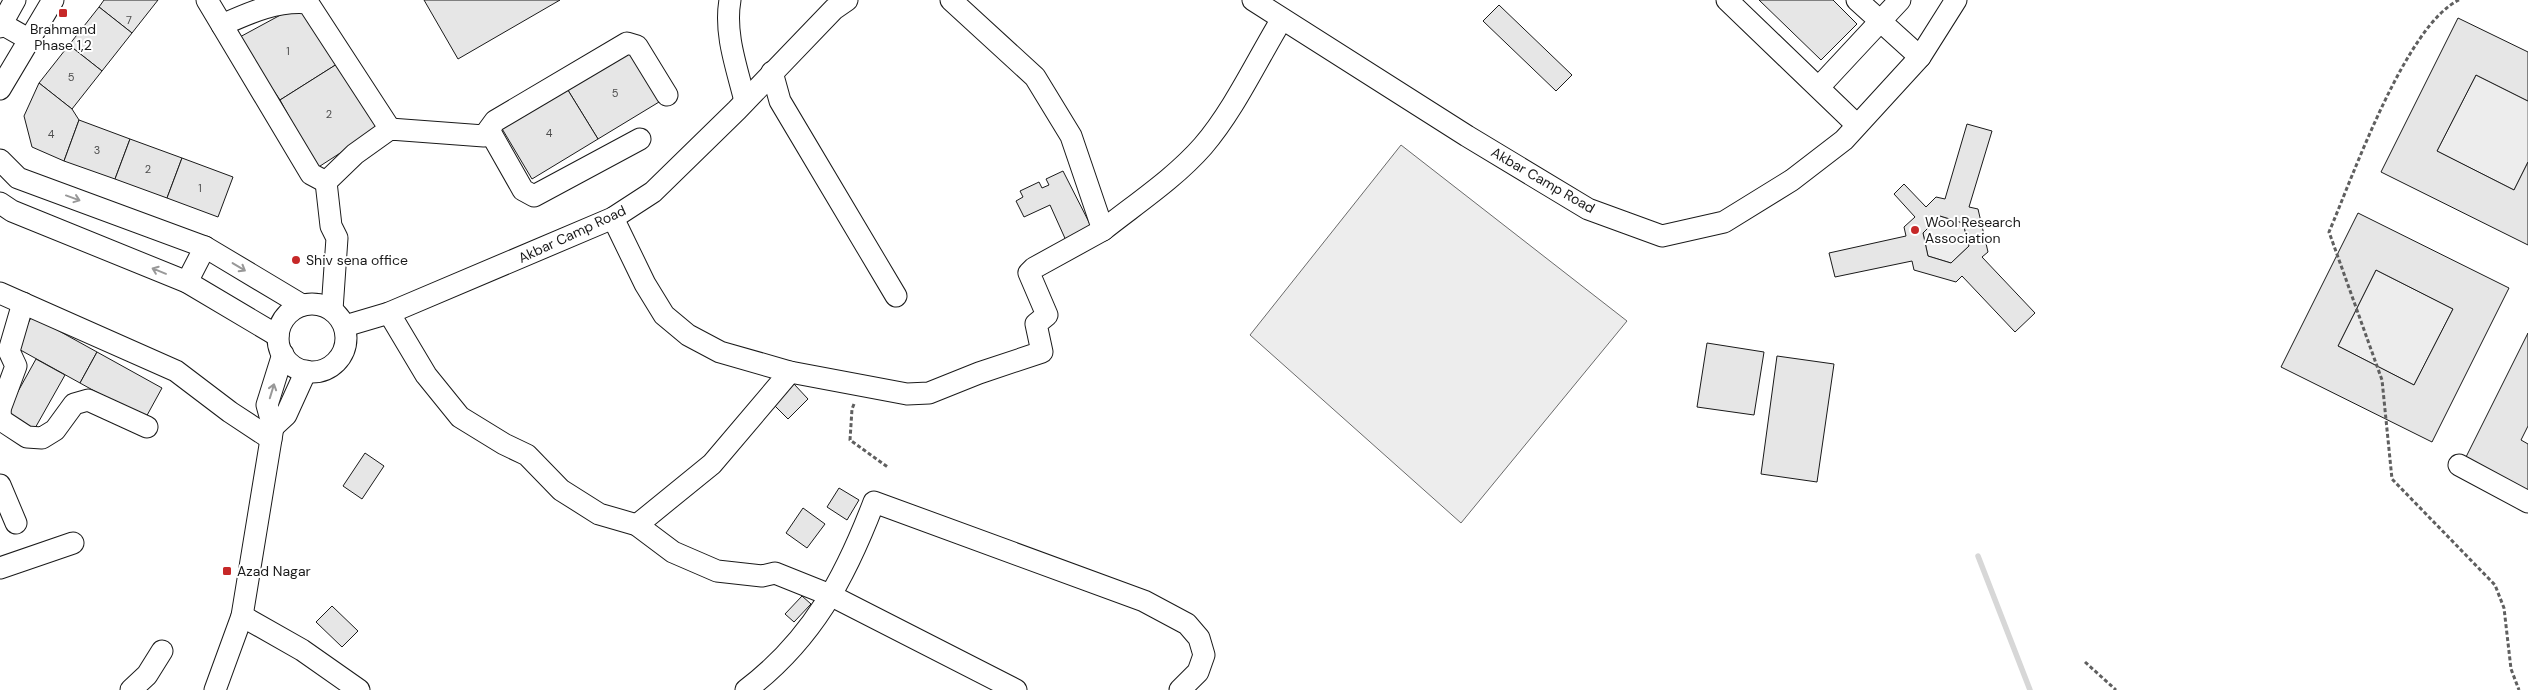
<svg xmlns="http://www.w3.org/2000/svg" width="2528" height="690" font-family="'DM Sans',sans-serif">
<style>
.built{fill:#ededed;stroke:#6a6a6a}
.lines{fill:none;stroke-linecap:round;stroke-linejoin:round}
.stream{stroke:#d7d7d7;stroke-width:5.5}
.building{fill:#e6e6e6;stroke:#1a1a1a;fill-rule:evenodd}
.minor-casing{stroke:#1a1a1a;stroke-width:23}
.path{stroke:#5f5f5f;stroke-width:3;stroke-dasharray:4 2.5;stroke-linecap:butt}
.minor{stroke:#fff;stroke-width:21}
.oneway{stroke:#989898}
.poi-dot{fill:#c62828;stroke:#fff;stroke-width:2}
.labels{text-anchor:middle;stroke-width:4;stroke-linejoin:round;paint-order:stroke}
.number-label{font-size:11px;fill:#4d4d4d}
.poi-label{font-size:14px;fill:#1a1a1a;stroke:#fff;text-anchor:start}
.street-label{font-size:14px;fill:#1a1a1a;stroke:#fff}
</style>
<rect width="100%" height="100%" fill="#fff"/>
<g class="built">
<path d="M2476,75l52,26v61l-14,28 -77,-39z"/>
<path d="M1401,145l226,176 -166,202 -211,-188z"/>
<path d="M1940,216l23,7 6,23 -18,17 -23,-7 -5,-23z"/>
<path d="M2376,270l77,39 -39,76 -76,-39z"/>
</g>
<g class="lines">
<path class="stream" d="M1978,556l52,134"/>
</g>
<g class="building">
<path d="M104,0h54l-26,33 -33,-26z"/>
<path d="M424,0h136l-102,59z"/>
<path d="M1759,0h74l24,24 -36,36z"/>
<path d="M299,5l38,59 -57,36 -42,-62z"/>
<path d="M1499,5l73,70 -16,16 -73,-70z"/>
<path d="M99,7l33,26 -30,38 -33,-26z"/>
<path d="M2458,18l70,34v49l-52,-26 -39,76 77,39 14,-28v83l-147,-73z"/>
<path d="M69,45l33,26 -30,38 -33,-26z"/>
<path d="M632,46l32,53 -66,40 -32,-52z"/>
<path d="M337,64l42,64 -62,40 -37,-68z"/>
<path d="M39,83l33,26 7,11 -15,41 -32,-14 -8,-31z"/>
<path d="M566,87l32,52 -66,40 -31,-52z"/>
<path d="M79,120l51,19 -15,40 -51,-18z"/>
<path d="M1967,124l25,7 -23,76 9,2 10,43 -6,5 53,56 -20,19 -53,-56 -6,6 -42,-12 -2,-9 -77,16 -6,-24 77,-17 -2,-9 11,-10 -21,-23 10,-10 22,23 10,-10 9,2zM1940,216l23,7 6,23 -18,17 -23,-7 -5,-23z"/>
<path d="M130,139l52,19 -15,40 -52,-19z"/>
<path d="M182,158l51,19 -15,40 -51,-19z"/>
<path d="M1063,171l31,61 -26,13 -18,-40 -26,12 -8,-16 7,-4 -3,-6 19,-9 3,6 7,-3 -3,-6z"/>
<path d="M2358,213l151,75 -77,154 -151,-75zM2376,270l77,39 -39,76 -76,-39z"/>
<path d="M32,316l65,36 -17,31 -65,-36z"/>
<path d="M2528,333v93l-7,14 7,4v48l-64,-31z"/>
<path d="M1707,343l57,9 -10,63 -57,-8z"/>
<path d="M97,352l65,36 -17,31 -65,-36z"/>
<path d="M1777,356l57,8 -17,118 -56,-8z"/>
<path d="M36,359l29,16 -31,55 -28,-17z"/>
<path d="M794,384l14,15 -20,20 -15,-15z"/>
<path d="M365,453l19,13 -22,33 -19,-13z"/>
<path d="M839,488l20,12 -12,20 -20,-13z"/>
<path d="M803,508l22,16 -18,24 -21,-15z"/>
<path d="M802,596l9,8 -17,18 -9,-8z"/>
<path d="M332,606l26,25 -16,16 -26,-25z"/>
</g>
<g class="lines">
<g class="minor-casing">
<g id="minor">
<path d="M207,0l104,174 15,8"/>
<path d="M730,0c-6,34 7,68 15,101"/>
<path d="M951,0l84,77 36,59 32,94c34,-27 72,-52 100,-84 31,-36 54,-86 79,-127"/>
<path d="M1253,0l214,136 121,73 74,27 62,-14 68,-42 52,-40 76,-83 36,-57"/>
<path d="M1727,0l130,125"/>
<path d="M1857,0l63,57"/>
<path d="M2,24l28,16"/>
<path d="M222,25c27,-12 55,-25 86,-22l82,126"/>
<path d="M0,27l15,-27"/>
<path d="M772,72l8,29 116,195"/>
<path d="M1819,87l81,-87"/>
<path d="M0,89l53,-89"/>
<path d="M489,130l34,60 11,6 106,-57"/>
<path d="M0,160l18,18 187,69 97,58"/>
<path d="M0,203l12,8 175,71 91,54"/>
<path d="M613,218l32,66 19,31 24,20 32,17 70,20 117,22 22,-1 50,-20 63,-21 -6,-28 11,-9 -18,-42 5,-5 69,-38"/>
<path d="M187,282l18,-35"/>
<path d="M0,293l176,78 54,41 41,27"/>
<circle cx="312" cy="338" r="34"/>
<path d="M332,310l5,-72 -6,-12 -5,-44 29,-28 35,-25 94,7 11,-15 132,-78 10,3 30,49"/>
<path d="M389,313l37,62 34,42 44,27 23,11 34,35 38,24 38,11 36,27 44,19 45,5 13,-3 55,22 186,95"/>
<path d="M345,326l44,-13 224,-95 40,-26 84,-82 97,-101 13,-9"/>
<path d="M0,409l16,-43 -7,-15 14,-48"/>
<path d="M0,411l1,9 26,17 15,1 13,-8 19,-26 14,-4 59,27"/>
<path d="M273,427l13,-12 20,-44"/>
<path d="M2459,465l69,37"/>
<path d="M0,485l16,38"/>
<path d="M637,525l75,-61 78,-92"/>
<path d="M0,568l73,-25"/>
<path d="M242,616l60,34 57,40"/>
<path d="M131,690l16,-15 15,-24"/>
<path d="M215,690l27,-74 31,-189 -6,-22 16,-51"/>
<path d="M746,690c66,-50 99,-112 128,-188l270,99 43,23 12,14 5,17 -6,17 -18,18"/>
</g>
</g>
<g class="path">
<path d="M2459,0c-53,25 -106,176 -130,232l53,148 10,99 103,106 9,23 7,61 8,21"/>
<path d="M854,404l-2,5 -2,31 39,28"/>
<path d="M2085,662l31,28"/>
</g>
<use href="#minor" class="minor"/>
</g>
<defs><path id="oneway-shaft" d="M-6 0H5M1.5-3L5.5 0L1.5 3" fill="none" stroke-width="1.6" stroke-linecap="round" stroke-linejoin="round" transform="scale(1.25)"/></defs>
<g class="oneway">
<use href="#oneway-shaft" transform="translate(73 198) rotate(20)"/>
<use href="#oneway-shaft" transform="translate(239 267) rotate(31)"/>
<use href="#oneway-shaft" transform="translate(159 271) rotate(-158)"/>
<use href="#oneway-shaft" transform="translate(272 391) rotate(-73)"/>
</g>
<g class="poi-dot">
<rect x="58" y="8" width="10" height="10" rx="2.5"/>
<circle cx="1915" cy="230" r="5"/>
<circle cx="296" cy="260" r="5"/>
<rect x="222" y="566" width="10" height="10" rx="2.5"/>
</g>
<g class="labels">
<g class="number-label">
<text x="129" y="24">7</text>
<text x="288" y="55">1</text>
<text x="71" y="81">5</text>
<text x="615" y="97">5</text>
<text x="329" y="118">2</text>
<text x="549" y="137">4</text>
<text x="51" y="138">4</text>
<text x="97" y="154">3</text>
<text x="148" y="173">2</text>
<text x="200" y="192">1</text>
</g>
<g class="poi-label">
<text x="63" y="34" text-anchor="middle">Brahmand<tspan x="63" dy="16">Phase 1,2</tspan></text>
<text x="1925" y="227">Wool Research<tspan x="1925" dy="16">Association</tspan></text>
<text x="306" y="265">Shiv sena office</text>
<text x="237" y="576">Azad Nagar</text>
</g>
<g class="street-label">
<text transform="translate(1543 180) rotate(30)" y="5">Akbar Camp Road</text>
<text transform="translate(572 234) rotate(-25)" y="5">Akbar Camp Road</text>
</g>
</g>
</svg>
